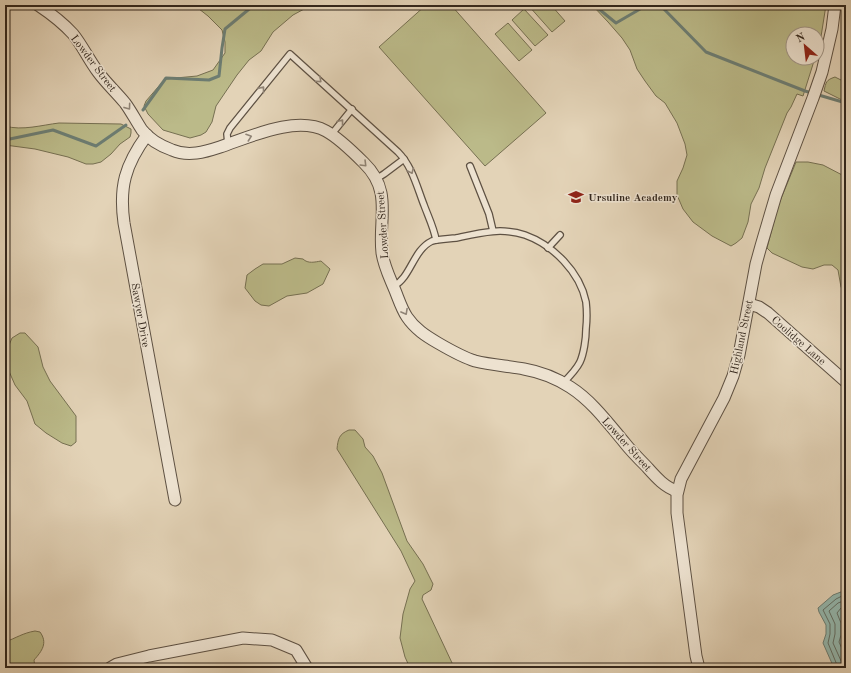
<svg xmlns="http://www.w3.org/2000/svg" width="851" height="673" font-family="'Old Standard TT',serif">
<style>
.green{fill:#bbba89;stroke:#767052}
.water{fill:#95b8ae;stroke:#6d7e74}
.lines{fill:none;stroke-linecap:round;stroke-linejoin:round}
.shore{stroke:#646f65;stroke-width:1}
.stream{stroke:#6d7e74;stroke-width:3}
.service-casing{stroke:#5e5143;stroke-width:8}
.minor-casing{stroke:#5e5143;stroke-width:13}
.service{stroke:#ede2d0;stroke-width:5.5}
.minor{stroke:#ede2d0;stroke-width:11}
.oneway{stroke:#908476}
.labels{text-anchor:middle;stroke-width:3;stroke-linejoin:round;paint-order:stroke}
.street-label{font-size:11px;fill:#32261c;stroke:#ede2d0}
.poi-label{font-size:11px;font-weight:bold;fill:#32261c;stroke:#ede2d0;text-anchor:start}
</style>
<rect width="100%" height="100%" fill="#e3d3b7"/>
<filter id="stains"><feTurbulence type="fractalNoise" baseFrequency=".005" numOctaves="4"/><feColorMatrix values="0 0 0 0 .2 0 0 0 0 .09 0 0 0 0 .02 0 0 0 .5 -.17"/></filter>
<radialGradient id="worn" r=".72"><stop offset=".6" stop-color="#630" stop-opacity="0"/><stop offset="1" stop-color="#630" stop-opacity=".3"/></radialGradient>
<g class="green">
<path d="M194,5h127l-15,3 -13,7 -20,17 -12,19 -12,9 -12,15 -21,31 -4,16 -6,10 -5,3 -11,3 -27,-8 -15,-16 -4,-8 2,-5 19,-22 32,-3 16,-6 12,-17v-11l-3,-12 -14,-14z"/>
<path d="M426,5h25l95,108 -61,53 -106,-119z"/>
<path d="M528,5h23l14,16 -13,11z"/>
<path d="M592,5h234l-6,38 -3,8v-17h-24v24h22l-1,3 -11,35 -6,-2 -6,13 -4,6 -22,55 -6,20 -8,16 -3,18 -6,16 -6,5 -5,3 -19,-10 -19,-14 -10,-13 -6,-14v-14l6,-13 4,-13 -2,-11 -8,-21 -12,-20 -9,-7 -11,-15 -8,-12 -7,-19 -8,-12 -14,-16z"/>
<path d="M524,9l24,26 -13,11 -23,-26z"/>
<path d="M508,23l24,27 -13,11 -24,-27z"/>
<path d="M835,77l8,4 3,-1v22l-22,-11c2,-9 2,-11 11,-14z"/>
<path d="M59,123l62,1 10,5v4l-1,4 -10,7 -9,10 -10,8 -8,2h-7l-18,-7 -33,-8 -30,-4v-19c17,5 37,-1 54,-3z"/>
<path d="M796,162h12l15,3 23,12v118l-5,-8 -3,-17 -6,-5h-8l-11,4 -11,-2 -30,-14 -5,-5 11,-42z"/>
<path d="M295,258l8,1c5,5 12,3 18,2l9,8 -7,15 -16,9 -20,3 -18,10 -8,-1 -6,-4 -10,-13 2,-13 8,-6 8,-5h19z"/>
<path d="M20,333h5l13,14 5,20 7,14 26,35v26l-5,4 -9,-3 -16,-10 -11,-9 -8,-23 -12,-16 -7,-16 -1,-19 5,-12z"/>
<path d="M349,430h6l8,9 2,8 8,9 9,17 25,68 16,23 10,20 -2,6 -8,5 -1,4 31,66 -2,3h-41l-5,-11 -5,-19 3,-24 7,-25 5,-8 -14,-30 -64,-102c1,-10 2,-15 12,-19z"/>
<path d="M35,631l5,1c8,11 2,19 -6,28l1,8h-30v-26c11,-4 18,-9 30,-11z"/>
</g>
<path class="water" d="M846,590v75l-3,3h-9l-11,-25 3,-9v-9l-7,-13 -1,-4 15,-13z"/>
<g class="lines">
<g class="shore">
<path d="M846,606l-5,2 -4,5 4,10v12l-2,7 7,16"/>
<path d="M837,668v-3l-9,-22 2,-9v-10l-7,-14 13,-11 10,-5"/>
<path d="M842,668v-5l-9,-20 2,-9v-10l-6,-13 9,-8 8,-3"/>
</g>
<g class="stream">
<path d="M275,5l9,2 1,-2"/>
<path d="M594,5l22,18 31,-18"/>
<path d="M660,5l46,47 99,39 41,12"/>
<path d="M143,110l23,-32 43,2 10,-4 3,-28 3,-19 29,-24"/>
<path d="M5,140l48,-10 43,16 30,-21"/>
</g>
<g class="service-casing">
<g id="service">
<path d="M331,135l21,-26"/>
<path d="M228,144l-1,-10 3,-6 60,-74 108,98c14,14 19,35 26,53 4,11 10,23 12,35"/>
<path d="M470,166l19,48 4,17"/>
<path d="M376,179l8,-5 20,-15"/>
<path d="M548,248l12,-13"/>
<path d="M394,286c17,-9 19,-36 38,-45 8,-2 16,-2 24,-3 23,-5 45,-11 69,-3 28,10 55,37 61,67 1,9 1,18 0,27 0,9 -2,24 -6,33 -4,8 -10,14 -17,21"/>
</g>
</g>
<g class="minor-casing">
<g id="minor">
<path d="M38,5c12,8 25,18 35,29 9,11 16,26 25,38 8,11 18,20 27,31 6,8 11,18 17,27 7,9 19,16 30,20 16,7 33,2 48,-3 30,-10 76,-32 106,-16 13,7 27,21 38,32 29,28 14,57 18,90 2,13 7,23 12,35 4,9 7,20 13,29 8,12 19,19 31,26 12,7 24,14 37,18 16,4 33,5 49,8 17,3 32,9 46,18 22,14 38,36 54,55 7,9 14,16 22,24 9,10 18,21 31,25"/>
<path d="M147,135c-22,30 -28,52 -23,88l51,277"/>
<path d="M749,304l10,3 9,6 78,69"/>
<path d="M110,668l7,-4 32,-8 94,-18 29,2 24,10 11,18"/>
<path d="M699,668l-3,-12 -19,-143v-18l4,-16 43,-81 9,-22 6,-21 17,-91 5,-18 15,-51 37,-97 9,-26 10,-43 3,-24"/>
</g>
</g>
<use href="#service" class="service"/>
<use href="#minor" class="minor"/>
</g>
<defs><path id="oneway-chevron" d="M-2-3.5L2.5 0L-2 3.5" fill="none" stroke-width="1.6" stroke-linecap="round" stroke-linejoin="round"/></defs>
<g class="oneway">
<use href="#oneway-chevron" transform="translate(319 80) rotate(42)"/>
<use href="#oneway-chevron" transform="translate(262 89) rotate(-51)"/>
<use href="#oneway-chevron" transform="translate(128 107) rotate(54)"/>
<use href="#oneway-chevron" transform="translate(341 122) rotate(-52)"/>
<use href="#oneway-chevron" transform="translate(249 137) rotate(-19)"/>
<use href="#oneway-chevron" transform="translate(364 164) rotate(45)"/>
<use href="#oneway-chevron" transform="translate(411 171) rotate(66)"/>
<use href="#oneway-chevron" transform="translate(405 312) rotate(61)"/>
</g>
<defs>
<g id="school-bare" transform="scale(1.2)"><path d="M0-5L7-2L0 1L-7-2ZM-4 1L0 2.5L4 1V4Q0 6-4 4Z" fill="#8f2418" stroke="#ede2d0" stroke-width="2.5" paint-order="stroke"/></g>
</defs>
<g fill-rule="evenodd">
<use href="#school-bare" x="576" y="197"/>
</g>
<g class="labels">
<g class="street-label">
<text transform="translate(94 63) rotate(53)" y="4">Lowder Street</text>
<text transform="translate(382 225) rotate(-94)" y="4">Lowder Street</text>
<text transform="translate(141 315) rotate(80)" y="4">Sawyer Drive</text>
<text transform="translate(741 337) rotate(-78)" y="4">Highland Street</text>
<text transform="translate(799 340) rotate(41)" y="4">Coolidge Lane</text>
<text transform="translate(627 444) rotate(48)" y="4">Lowder Street</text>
</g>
<g class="poi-label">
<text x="588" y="201">Ursuline Academy</text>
</g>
</g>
<rect width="851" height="673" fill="none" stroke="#e3d3b7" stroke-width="20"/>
<rect x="6" y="6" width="839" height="661" fill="none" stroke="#32261c" stroke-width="2"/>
<rect x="10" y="10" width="831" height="653" fill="none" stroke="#32261c"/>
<g transform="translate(805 46) rotate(332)"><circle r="19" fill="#ede2d0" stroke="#a29788"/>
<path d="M0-3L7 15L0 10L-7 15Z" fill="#8f2418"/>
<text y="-6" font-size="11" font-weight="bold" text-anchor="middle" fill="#32261c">N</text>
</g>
<rect width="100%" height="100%" filter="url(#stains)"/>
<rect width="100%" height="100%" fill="url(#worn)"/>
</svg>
